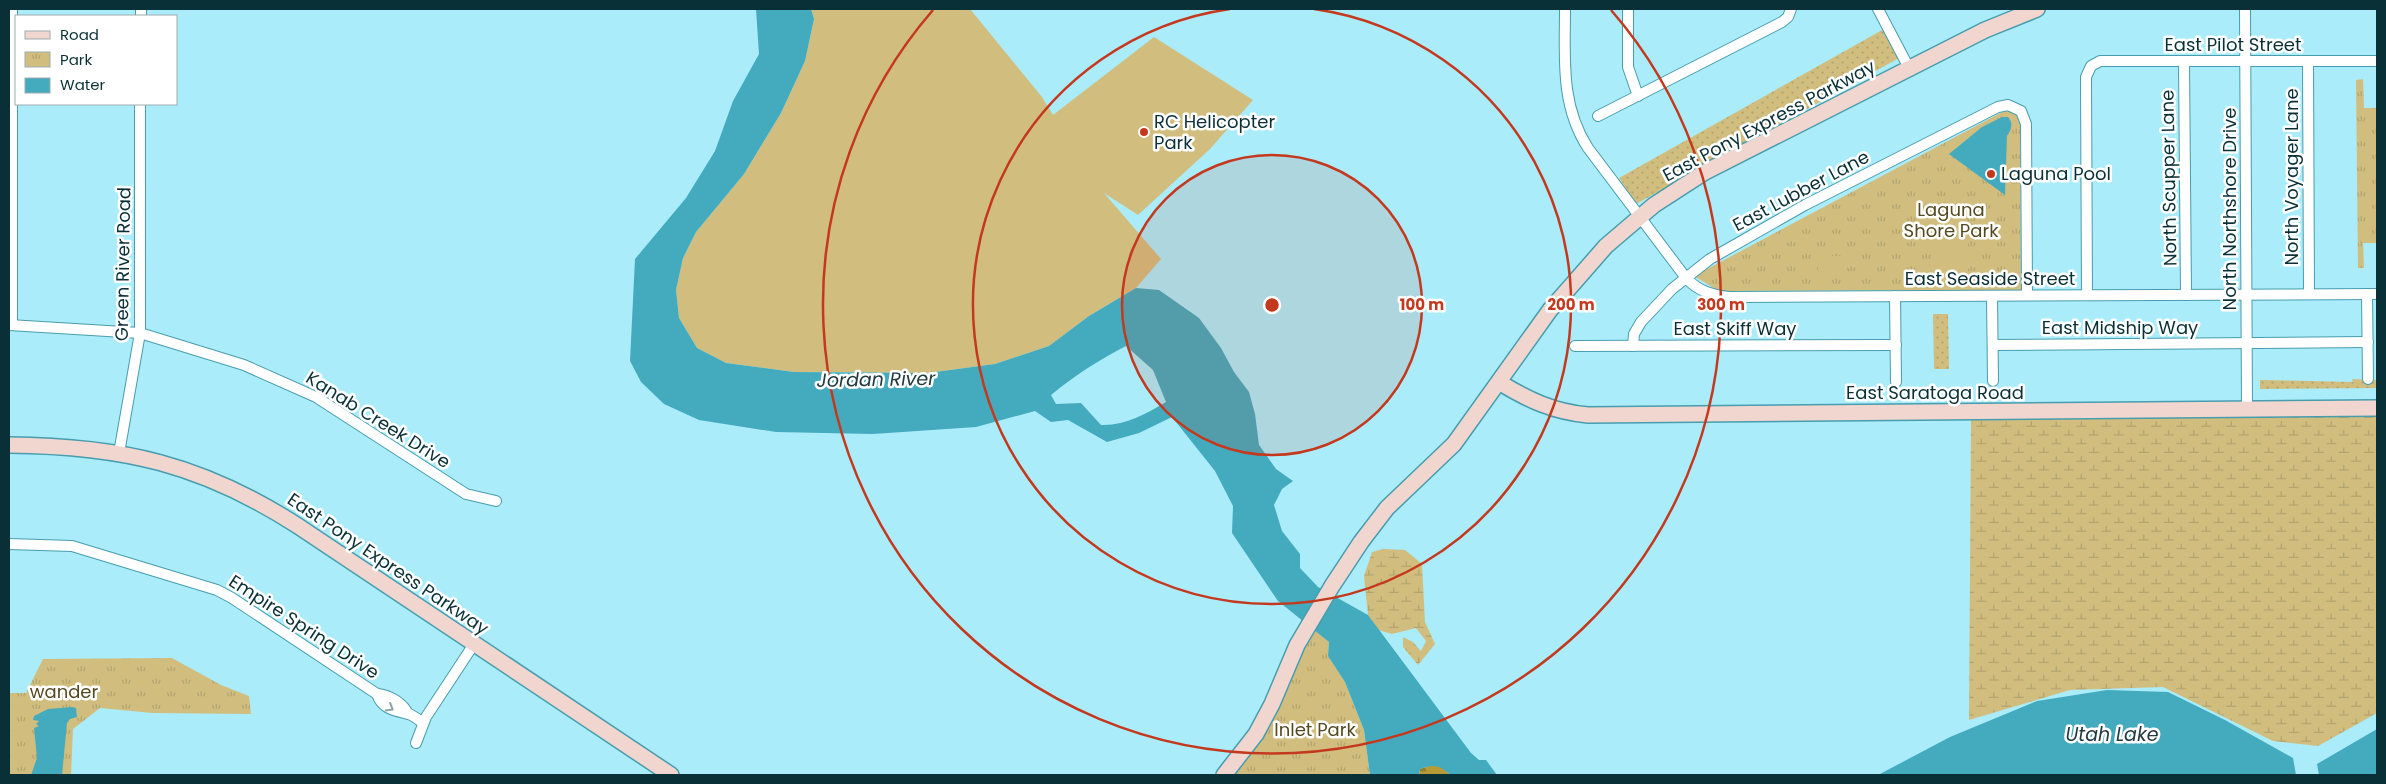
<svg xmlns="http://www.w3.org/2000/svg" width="2386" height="784" font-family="Poppins,sans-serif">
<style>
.grass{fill:url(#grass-dots)}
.forest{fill:url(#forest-firs)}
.wetland{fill:url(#wetland-marsh)}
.park{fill:url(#park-tufts)}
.pitch{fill:#d1be7f}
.water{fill:#44aabe;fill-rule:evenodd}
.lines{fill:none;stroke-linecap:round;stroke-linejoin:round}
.street-casing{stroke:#479dae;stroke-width:12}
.secondary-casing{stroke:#479dae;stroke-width:18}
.street{stroke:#fff;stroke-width:10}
.secondary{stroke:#f1d6d0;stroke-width:15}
.oneway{stroke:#91a2a5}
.ring{fill:none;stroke:#c4391d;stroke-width:2.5}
.poi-dot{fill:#c4391d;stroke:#fff;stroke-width:2}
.labels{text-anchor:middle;stroke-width:5;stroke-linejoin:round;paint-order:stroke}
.street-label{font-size:18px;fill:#0a3037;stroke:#fff}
.poi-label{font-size:18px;fill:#0a3037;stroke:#fff;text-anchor:start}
.park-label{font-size:18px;fill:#554920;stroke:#fff}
.water-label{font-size:19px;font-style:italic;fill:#233b40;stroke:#fff}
.centre{fill:#c4391d;stroke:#fff;stroke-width:2.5}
.ring-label{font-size:15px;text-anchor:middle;font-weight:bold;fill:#c4391d;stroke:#fff;stroke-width:5;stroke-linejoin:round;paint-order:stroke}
</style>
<defs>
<pattern id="grass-dots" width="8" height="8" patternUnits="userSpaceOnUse" patternTransform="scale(1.25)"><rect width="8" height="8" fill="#d1be7f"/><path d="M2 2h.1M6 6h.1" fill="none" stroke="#b2a46e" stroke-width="1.8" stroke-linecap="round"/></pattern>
<pattern id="forest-firs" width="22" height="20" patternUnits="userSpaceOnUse" patternTransform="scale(1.25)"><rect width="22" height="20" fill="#b69a35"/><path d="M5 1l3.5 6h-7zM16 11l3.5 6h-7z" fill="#927e2e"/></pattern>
<pattern id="wetland-marsh" width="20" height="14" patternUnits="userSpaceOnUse" patternTransform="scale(1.25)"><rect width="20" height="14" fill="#d1be7f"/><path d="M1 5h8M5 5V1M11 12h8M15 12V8" fill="none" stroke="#b2a46e"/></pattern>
<pattern id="park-tufts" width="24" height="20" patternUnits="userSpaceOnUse" patternTransform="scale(1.25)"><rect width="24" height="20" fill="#d1be7f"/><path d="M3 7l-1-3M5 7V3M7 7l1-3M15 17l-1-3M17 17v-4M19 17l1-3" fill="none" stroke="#b2a46e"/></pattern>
</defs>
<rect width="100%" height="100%" fill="#aaecfa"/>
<g class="grass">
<path d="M1884,29l15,29 -263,146 -17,-26z"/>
<path d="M1933,314h15l1,55h-15z"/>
<path d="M2352,379l25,1v8l-117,1v-9l93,2z"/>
</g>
<path class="forest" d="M1432,765l10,2 8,8h-31l1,-6z"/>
<g class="wetland">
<path d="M2377,411v302l-59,33 -45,-5 -110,-54 -93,3 -101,30 2,-300z"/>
<path d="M1383,549l22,1 17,14 3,58 10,22 -17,21 -15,-18v-10l10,5 8,9 5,-10 -10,-13 -24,6 -14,-4 -10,-15 -4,-39 8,-24z"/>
</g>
<g class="park">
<path d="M2363,79l1,29h13v135h-14l1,25h-6l-2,-188z"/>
<path d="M2006,110l14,7 1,173 -302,1 -25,-15z"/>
<path d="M1315,630l14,12 -1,14 17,26 19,48 6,45h-135l30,-44 35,-77z"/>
<path d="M172,658l49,27 28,11 2,18 -99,-1 -52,-5 -27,21 -2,46h-62v-82h17l17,-34z"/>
</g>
<g class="pitch">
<path d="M811,9h159l72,88 11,18 101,-78 99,63 -43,49 -72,66 -34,-22 57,66 -25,29 -47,28 -40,30 -54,18 -67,9 -134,-1 -68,-9 -29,-15 -18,-30 -3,-28 7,-32 13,-26 48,-58 37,-61 24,-52 9,-42z"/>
<path d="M1935,238h33v35l-33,1z"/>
<rect x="1818" y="256" width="23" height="15"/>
</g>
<g class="water">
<path d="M756,9h55l3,10 -9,42 -24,52 -37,61 -48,58 -13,26 -7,32 3,28 18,30 29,15 68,9 134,1 67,-9 54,-18 40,-30 47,-28 23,2 40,28 22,30 13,24 15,20 6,22 4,31 17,24 17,12 -11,8 -8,16 8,26 18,23v14l18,19 50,28 103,138 8,7h7l11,15h-47c-10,-10 -16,-11 -30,-6l-1,6h-49l-6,-45 -19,-48 -17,-26 1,-14 -51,-41 -46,-68 1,-27 -18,-35 -43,-54 -33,16 -32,9 -39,-22 -17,2 -16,-11 -59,16 -103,7 -97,-2 -77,-12 -35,-16 -23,-22 -11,-21 5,-102 51,-61 29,-47 18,-50 26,-47zM1126,346l27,24 13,32c-20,12 -41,24 -65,23l-20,-22 -25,1 -5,-9c24,-20 48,-35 75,-49z"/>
<path d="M2002,117h6c6,7 3,13 -1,19l-2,59 -56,-41 33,-27z"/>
<path d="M2107,690l61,2 57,28 68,38 3,17h-418l72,-38 87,-36z"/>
<path d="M72,707l4,1 1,9 -7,2 -3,4 -5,52h-31l6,-17 -3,-30 5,-2 -3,-2 3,-3 -6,-1 1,-4 14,-7z"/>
<path d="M2377,729v46h-58l-2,-11z"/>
</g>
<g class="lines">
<g class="street-casing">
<g id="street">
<path d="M12,9v316"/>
<path d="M1565,9c0,48 -5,96 23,139l98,130c12,13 26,17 43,19l648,-3"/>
<path d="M1628,9v58l10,29"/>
<path d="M1878,9l31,59"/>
<path d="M2245,9l2,400"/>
<path d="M141,16v-7"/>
<path d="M2184,61l2,234"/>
<path d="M2308,61l1,233"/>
<path d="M1598,116l184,-94 6,-5 3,-8"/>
<path d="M2367,294l1,85"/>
<path d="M2087,295l-1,-218 5,-11 9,-5h277"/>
<path d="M1895,296l1,86"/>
<path d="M1992,296l1,85"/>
<path d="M9,325l131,8 104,32 72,32 150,97 30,7"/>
<path d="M1993,345l375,-3"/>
<path d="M1575,346l321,-1"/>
<path d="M1633,346l1,-12 7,-12 31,-33 38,-30 95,-54 193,-98 10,-2 13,6 5,13 1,171"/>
<path d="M119,453l21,-120v-229"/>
<path d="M9,544l63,2 145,44 15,8 145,96c13,1 26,9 31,20"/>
<path d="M377,694c5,16 20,17 32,20 5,2 10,6 14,9"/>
<path d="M416,743l10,-26 48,-73"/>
</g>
</g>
<g class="secondary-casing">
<g id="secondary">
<path d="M1499,382c29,18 55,30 89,33l789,-7"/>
<path d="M9,445c113,1 193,19 289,81l373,249"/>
<path d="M1224,775l32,-41 16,-30 25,-59 35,-59 29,-44 26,-34 67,-64 96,-134 56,-64 48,-41 51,-33 280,-142 52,-21"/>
</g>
</g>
<use href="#street" class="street"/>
<use href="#secondary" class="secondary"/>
</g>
<defs><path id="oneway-chevron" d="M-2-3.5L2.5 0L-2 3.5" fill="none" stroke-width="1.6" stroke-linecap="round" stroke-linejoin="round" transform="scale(1.25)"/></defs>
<use class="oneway" href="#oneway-chevron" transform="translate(390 708) rotate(31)"/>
<circle cx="1272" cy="305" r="150" fill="#c4391d" fill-opacity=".12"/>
<g class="ring">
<circle cx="1272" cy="305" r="150"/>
<path d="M1314 9A299 299 0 1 1 1230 9"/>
<path d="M1611 10A449 449 0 1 1 933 10"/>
</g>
<g class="poi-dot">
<circle cx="1144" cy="132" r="5"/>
<circle cx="1991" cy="174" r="5"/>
</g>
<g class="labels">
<g class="street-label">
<text x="2233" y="51">East Pilot Street</text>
<text transform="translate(1769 121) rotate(-28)" y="6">East Pony Express Parkway</text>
<text transform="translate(2292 177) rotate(-90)" y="6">North Voyager Lane</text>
<text transform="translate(2169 178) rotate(-91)" y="6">North Scupper Lane</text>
<text transform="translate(1801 191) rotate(-28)" y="6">East Lubber Lane</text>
<text transform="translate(2230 209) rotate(-90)" y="6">North Northshore Drive</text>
<text transform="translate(123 264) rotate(-89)" y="6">Green River Road</text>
<text x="1990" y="285">East Seaside Street</text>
<text x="2120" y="334">East Midship Way</text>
<text x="1735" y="335">East Skiff Way</text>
<text x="1935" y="399">East Saratoga Road</text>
<text transform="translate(378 420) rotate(32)" y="6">Kanab Creek Drive</text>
<text transform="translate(388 564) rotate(34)" y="6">East Pony Express Parkway</text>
<text transform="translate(304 627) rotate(33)" y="6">Empire Spring Drive</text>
</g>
<g class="poi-label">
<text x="1154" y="128">RC Helicopter<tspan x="1154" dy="21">Park</tspan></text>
<text x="2001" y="180">Laguna Pool</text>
</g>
<g class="park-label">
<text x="1951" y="216">Laguna<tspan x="1951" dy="21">Shore Park</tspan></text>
<text x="64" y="698">wander</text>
<text x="1315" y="736">Inlet Park</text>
</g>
<g class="water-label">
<text transform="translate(876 379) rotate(-1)" y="7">Jordan River</text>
<text x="2112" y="741">Utah Lake</text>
</g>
</g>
<circle cx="1272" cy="305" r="8" class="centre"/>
<g class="ring-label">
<text x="1422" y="310">100 m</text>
<text x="1571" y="310">200 m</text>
<text x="1721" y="310">300 m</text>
</g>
<rect width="2386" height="784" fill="none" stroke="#0a3037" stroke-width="20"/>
<rect x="15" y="15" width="162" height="90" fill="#ffffff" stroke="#9dacaf"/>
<rect x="25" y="31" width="25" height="8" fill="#f1d6d0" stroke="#9dacaf"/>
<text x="60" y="40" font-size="15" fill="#0a3037">Road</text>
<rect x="25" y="52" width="25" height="15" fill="url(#park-tufts)" stroke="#9dacaf"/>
<text x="60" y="65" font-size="15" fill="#0a3037">Park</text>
<rect x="25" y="78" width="25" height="15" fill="#44aabe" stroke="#9dacaf"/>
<text x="60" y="90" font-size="15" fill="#0a3037">Water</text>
</svg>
